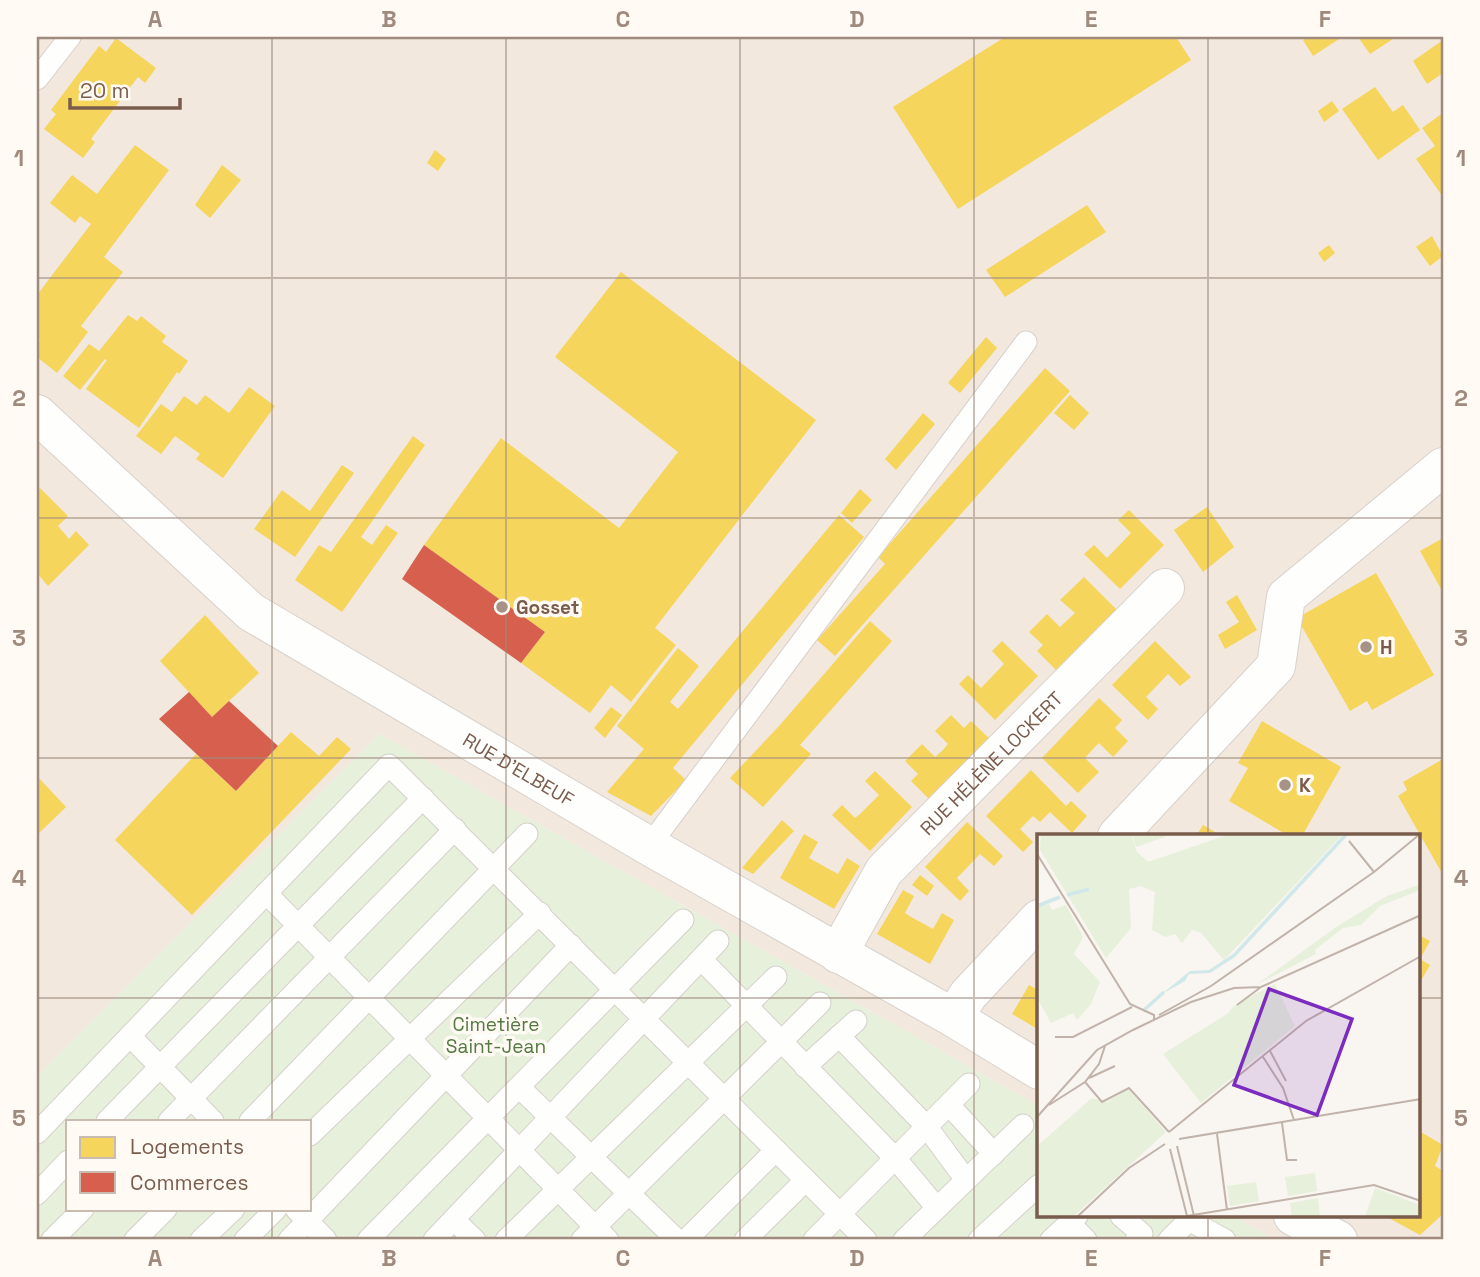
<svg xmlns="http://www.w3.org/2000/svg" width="1480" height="1277" font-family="'Space Grotesk',sans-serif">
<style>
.residential{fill:#f2e8de}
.green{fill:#e7f0db;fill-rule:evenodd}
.homes{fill:#f6d55c}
.shops{fill:#d6604d}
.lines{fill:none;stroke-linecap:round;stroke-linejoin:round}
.service-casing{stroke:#d7d1cb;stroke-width:23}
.minor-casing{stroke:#d7d1cb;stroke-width:40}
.service{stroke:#fefefd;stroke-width:21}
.minor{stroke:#fefefd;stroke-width:38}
.grid{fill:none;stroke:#9f8a7d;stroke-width:2;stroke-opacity:0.55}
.poi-dot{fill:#a69286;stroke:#fffaf3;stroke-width:2.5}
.labels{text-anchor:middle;stroke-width:7;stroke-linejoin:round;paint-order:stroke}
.poi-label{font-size:19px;font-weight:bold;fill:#7a5c4d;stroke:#fffaf3;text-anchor:start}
.street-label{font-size:19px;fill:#7a5c4d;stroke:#fffaf3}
.park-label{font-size:19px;fill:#537a41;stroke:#fffaf3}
.inset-river{fill:none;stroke:#d0e8ea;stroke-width:3.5}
.inset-road{fill:none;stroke:#c2b3aa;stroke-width:2}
.view{fill:#7b2cbf;fill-opacity:0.15;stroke:#7b2cbf;stroke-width:3.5}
.inset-edge{fill:none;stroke:#7a5c4d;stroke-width:3.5}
.neatline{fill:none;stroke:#9f8a7d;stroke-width:2.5}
.grid-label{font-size:23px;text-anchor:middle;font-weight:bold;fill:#9f8a7d}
</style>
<rect width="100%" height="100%" fill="#f9f5f0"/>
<path class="residential" d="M37,37h1406v1203h-167l-43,-24h186v-380h-380v270l-660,-372 -342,342z"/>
<path class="green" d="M379,734l660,372v110h194l43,24h-1239v-164zM68,1121h242v88h-242z"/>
<g class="homes">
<path d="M1005,37h171l15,23 -233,149 -65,-102z"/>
<path d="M1309,37h28l2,2 -26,17 -10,-16z"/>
<path d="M1358,37h38l-26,17z"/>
<path d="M116,38l40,30 -11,15 -7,-6 -47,62 4,3 -12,16 -39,-29 12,-15 -5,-4 48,-64 7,6z"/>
<path d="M1443,40v33l-16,11 -14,-23z"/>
<path d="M1375,87l18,25 10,-7 17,25 -42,30 -36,-51z"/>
<path d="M1332,101l7,10 -15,11 -6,-11z"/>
<path d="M1443,113v84l-27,-38 19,-13 -13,-18z"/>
<path d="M135,145l34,25 -65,87 19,15 -42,54 7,6 -31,41 -20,-16v-12l3,-5 -3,-2v-43l54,-71 -11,-8 -5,7 -25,-20 22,-28 25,19z"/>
<path d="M435,150l11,9 -8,12 -11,-8z"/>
<path d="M222,165l19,15 -31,38 -15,-13z"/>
<path d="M1087,205l19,27 -101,65 -19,-27z"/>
<path d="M1432,236l11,20 -13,10 -14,-19z"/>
<path d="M1329,245l6,8 -11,9 -6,-9z"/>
<path d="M621,272l195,148 -161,208 21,17 -45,57 -20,-17 -21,28 -69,-50 24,-31 -121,-87 77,-107 118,90 59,-76 -123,-95z"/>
<path d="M128,315l9,6 4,-5 25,20 -4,6 26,19 -9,13 -2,-2 -38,56 -53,-39 21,-29 -2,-1 -25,31 -17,-14 26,-32 10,7z"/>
<path d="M986,337l11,11 -37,45 -12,-10z"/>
<path d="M1045,368l25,23 -235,265 -18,-16 68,-76 -7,-7z"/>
<path d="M249,387l26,19 -52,72 -27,-19 4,-5 -25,-18 -14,18 -25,-18 25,-32 11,8 12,-16 13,9 8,-10 24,18z"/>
<path d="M1070,395l19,18 -15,17 -20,-17z"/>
<path d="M923,413l12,11 -39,46 -11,-11z"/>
<path d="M413,436l12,9 -64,92 11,8 14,-20 12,8 -56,79 -47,-32 24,-35 12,7z"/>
<path d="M342,465l12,8 -59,84 -41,-28 28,-39 28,21z"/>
<path d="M40,488l28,28 -10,10 11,13 7,-8 13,14 -41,41 -11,-13v-81z"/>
<path d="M860,489l12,11 -20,23 -11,-10z"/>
<path d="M1207,507l27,40 -31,25 -29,-42z"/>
<path d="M1129,510l35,35 -44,44 -36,-35 10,-9 13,13 24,-25 -13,-13z"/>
<path d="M839,515l25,22 -191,231 13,12 -35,36 -44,-24 37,-43 -27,-23 61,-78 21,18 -29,36 8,7z"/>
<path d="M1443,538v50l-2,1 -21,-38z"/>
<path d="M1376,573l58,102 -62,35 -5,-9 -17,10 -53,-93z"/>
<path d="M1084,577l35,35 -59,62 -23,-23 6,-6 -14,-13 18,-18 13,13 15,-14 -15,-13z"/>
<path d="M1237,595l20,35 -32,19 -7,-14 21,-13 -13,-20z"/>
<path d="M205,615l54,58 -47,44 -52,-56z"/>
<path d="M870,621l22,20 -92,104 11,9 -48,53 -33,-29 49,-52z"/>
<path d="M1002,641l36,35 -43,44 -36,-36 9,-9 13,13 23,-24 -12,-13z"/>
<path d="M1155,641l36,36 -11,9 -12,-12 -22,23 12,12 -10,11 -36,-35z"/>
<path d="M1099,698l23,22 -7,8 13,13 -15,16 -14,-14 -7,7 -7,8 14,14 -21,21 -36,-35z"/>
<path d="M611,707l11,8 -17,23 -11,-10z"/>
<path d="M951,715l13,13 7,-7 23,22 -60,61 -23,-23 7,-7 -13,-13 17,-17 13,13 8,-7 5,-6 -13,-13z"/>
<path d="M1262,721l79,46 -39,69h-13l-60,-35 19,-33 -10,-5z"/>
<path d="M291,732l28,24 18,-19 14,12 -159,166 -77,-75 81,-86 40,37z"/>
<path d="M1443,759v116l-45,-79 9,-6 -4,-8z"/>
<path d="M1031,770l35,36 5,-5 16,15 -15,17 -22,-21 -10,10 -7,-6 -13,13 13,13 -10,10 -37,-36z"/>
<path d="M875,771l37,36 -42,44 -38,-36 10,-10 13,13 5,-4 19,-19 -14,-14z"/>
<path d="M37,776l29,31 -29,28z"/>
<path d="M782,820l12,11 -41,43 -11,-6z"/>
<path d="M967,822l36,34 -9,10 -14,-12 -23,24 12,13 -9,10 -35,-34z"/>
<path d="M1203,825l19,11h-26z"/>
<path d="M804,834l14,8 -9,16 29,16 9,-16 13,8 -26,43 -54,-31z"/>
<path d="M920,875l14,11 -7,10 -15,-11z"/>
<path d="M903,890l11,6 -9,17 6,4 22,12 9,-16 12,7 -24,44 -53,-30z"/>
<path d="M1419,935l11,6 -10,18 10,6 -11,19z"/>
<path d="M1039,984v46l-27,-16 17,-29 7,4z"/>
<path d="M1419,1131l24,14 -8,21 8,5v43l-23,21 -35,-19h34z"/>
</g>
<g class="shops">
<path d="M424,545l121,87 -24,31 -119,-84z"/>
<path d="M189,692l23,25 17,-16 49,45 -42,45 -77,-72z"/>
</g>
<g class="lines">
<g class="service-casing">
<g id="service">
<path d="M37,79l33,-42"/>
<path d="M649,846l377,-504"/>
<path d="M266,893l342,347"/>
<path d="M701,959l194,199 42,50"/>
<path d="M130,1036l83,85"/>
<path d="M839,1036l88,91 39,53"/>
<path d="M805,1067l51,-46"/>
<path d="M519,1087l158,153"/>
<path d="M949,1105l45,49"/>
<path d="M107,1121l316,-323"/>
<path d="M169,1121l286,-292"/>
<path d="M250,1121l277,-287"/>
<path d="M37,1133l352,-368 477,475"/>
<path d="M310,1135l230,-222"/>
<path d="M37,1194l31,-33"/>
<path d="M296,1209l30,31"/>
<path d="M1121,1216l21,18 -6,6"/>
<path d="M454,1220l21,20"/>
<path d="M1069,1223l17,17"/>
<path d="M52,1240l31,-31"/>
<path d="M135,1240l31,-31"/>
<path d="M201,1240l33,-31"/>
<path d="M245,1240l31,-31"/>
<path d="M289,1240l282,-295"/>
<path d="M368,1240l315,-320"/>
<path d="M434,1240l284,-299"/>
<path d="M506,1240l270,-263"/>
<path d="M582,1240l238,-237"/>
<path d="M686,1240l90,-90"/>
<path d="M745,1240l61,-60"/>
<path d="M814,1240l155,-156"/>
<path d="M904,1240l119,-115"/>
<path d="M979,1240l60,-55"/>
<path d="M1051,1240l26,-24"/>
<path d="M1169,1240l20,-20 36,20"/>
</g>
</g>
<g class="minor-casing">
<g id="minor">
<path id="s1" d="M37,414l214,198 398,234 305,172 85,52"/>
<path d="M1117,836l159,-170 10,-69 157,-130"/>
<path id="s2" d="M838,954l46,-83 281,-283"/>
<path d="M954,1018l14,-23 71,-76"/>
<path d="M1293,1216l45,24"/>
</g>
</g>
<use href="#service" class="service"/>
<use href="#minor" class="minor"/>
</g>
<path class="grid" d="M272,37v1084M506,37v1203M740,37v1203M974,37v1203M1208,37v799M37,278h1406M37,518h1406M37,758h1406M37,998h1002M1419,998h24M272,1209v31M1208,1216v24"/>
<g class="poi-dot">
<circle cx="502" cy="607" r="7"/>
<circle cx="1366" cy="647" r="7"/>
<circle cx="1285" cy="785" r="7"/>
</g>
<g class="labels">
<g class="poi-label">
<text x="516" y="614">Gosset</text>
<text x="1380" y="654">H</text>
<text x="1299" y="792">K</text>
</g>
<g class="street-label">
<text dy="7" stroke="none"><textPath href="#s2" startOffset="247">RUE HÉLÈNE LOCKERT</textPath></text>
<text dy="7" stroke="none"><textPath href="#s1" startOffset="602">RUE D'ELBEUF</textPath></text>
</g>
<g class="park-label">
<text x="496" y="1031">Cimetière<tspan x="496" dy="22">Saint-Jean</tspan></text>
</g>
</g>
<g transform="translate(1037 834)">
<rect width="383" height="383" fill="#f9f5f0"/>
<path d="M4,0h90l6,18 11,10 82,-28h113l-119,126 -23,-27 -9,-3 -10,13 -7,-9 -10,3 -13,-7 3,-38 -14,-6 -12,3 2,39 -25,30 -66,-108zM95,0h32l1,3 -29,10zM384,50l-1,6 -40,16 -19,19 -18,3 -28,22 1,4 -60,31 83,-60 48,-29zM12,70l3,6 14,-5 17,32 -9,17 26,28 -9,22 -14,16 -4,-7 -22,10 -14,-25v-91zM238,150l20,42 -94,77 -38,-49 64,-40 9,-10zM91,255l38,43 -93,85h-36v-71l55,-48 15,4zM278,339l2,18 -29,5 -3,-19zM219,348l3,19 -29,5 -3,-20zM338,354l45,17 -1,12h-54zM281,364l2,19h-28l-2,-14z" fill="#e7f0db"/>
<path d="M307,0h5l-114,123 -25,16 -21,1 -4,7 -23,13 28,-23 19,-1 24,-16z" fill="#d0e8ea"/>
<path class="inset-river" d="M30,61l22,-6M0,72l23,-9M106,177l21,-19"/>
<path class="inset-road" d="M312,7l25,31M0,20l93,150 24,11v5M200,171l24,-18M122,181l52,-29 163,-114 46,-38M18,203h18l59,-30M233,217l16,30M226,223l20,31 11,32M52,244l26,-12M48,248l17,20 27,-14 40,44M12,271l36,-23 14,-18 6,-18M0,283l60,-67 36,-20 58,-28 43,-14 27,-1 160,-72M245,289l5,37h10M132,298l137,-111 115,-65M180,300l10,76M142,305l242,-40M140,312l17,70M133,315l17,67M150,382l187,-31 47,16M40,383l52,-49 36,-24"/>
<path class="view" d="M232,155l83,30 -35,96 -83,-30z"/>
<rect width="383" height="383" class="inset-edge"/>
</g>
<rect width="1480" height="1277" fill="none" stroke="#fffaf3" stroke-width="77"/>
<rect x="66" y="1120" width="245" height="91" fill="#fffaf3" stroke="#cabbb1" stroke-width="2"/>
<rect x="80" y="1137" width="35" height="21" fill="#f6d55c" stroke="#cabbb1" stroke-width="2"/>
<text x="130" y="1154" font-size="21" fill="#7a5c4d">Logements</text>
<rect x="80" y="1172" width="35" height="21" fill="#d6604d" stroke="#cabbb1" stroke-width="2"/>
<text x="130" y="1190" font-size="21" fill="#7a5c4d">Commerces</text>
<path d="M70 98v10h110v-10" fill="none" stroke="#7a5c4d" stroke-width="3.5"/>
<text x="80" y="98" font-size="21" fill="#7a5c4d" stroke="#fffaf3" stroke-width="5" paint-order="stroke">20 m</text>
<rect x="38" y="38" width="1404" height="1200" class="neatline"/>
<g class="grid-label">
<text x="155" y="27">A</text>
<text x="389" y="27">B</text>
<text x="623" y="27">C</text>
<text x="857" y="27">D</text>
<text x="1091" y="27">E</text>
<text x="1325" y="27">F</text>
<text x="19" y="166">1</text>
<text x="1461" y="166">1</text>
<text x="19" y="406">2</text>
<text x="1461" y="406">2</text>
<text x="19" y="646">3</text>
<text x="1461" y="646">3</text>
<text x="19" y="886">4</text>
<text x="1461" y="886">4</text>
<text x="19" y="1126">5</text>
<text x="1461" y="1126">5</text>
<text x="155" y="1266">A</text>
<text x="389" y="1266">B</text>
<text x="623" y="1266">C</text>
<text x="857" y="1266">D</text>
<text x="1091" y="1266">E</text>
<text x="1325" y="1266">F</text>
</g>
</svg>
